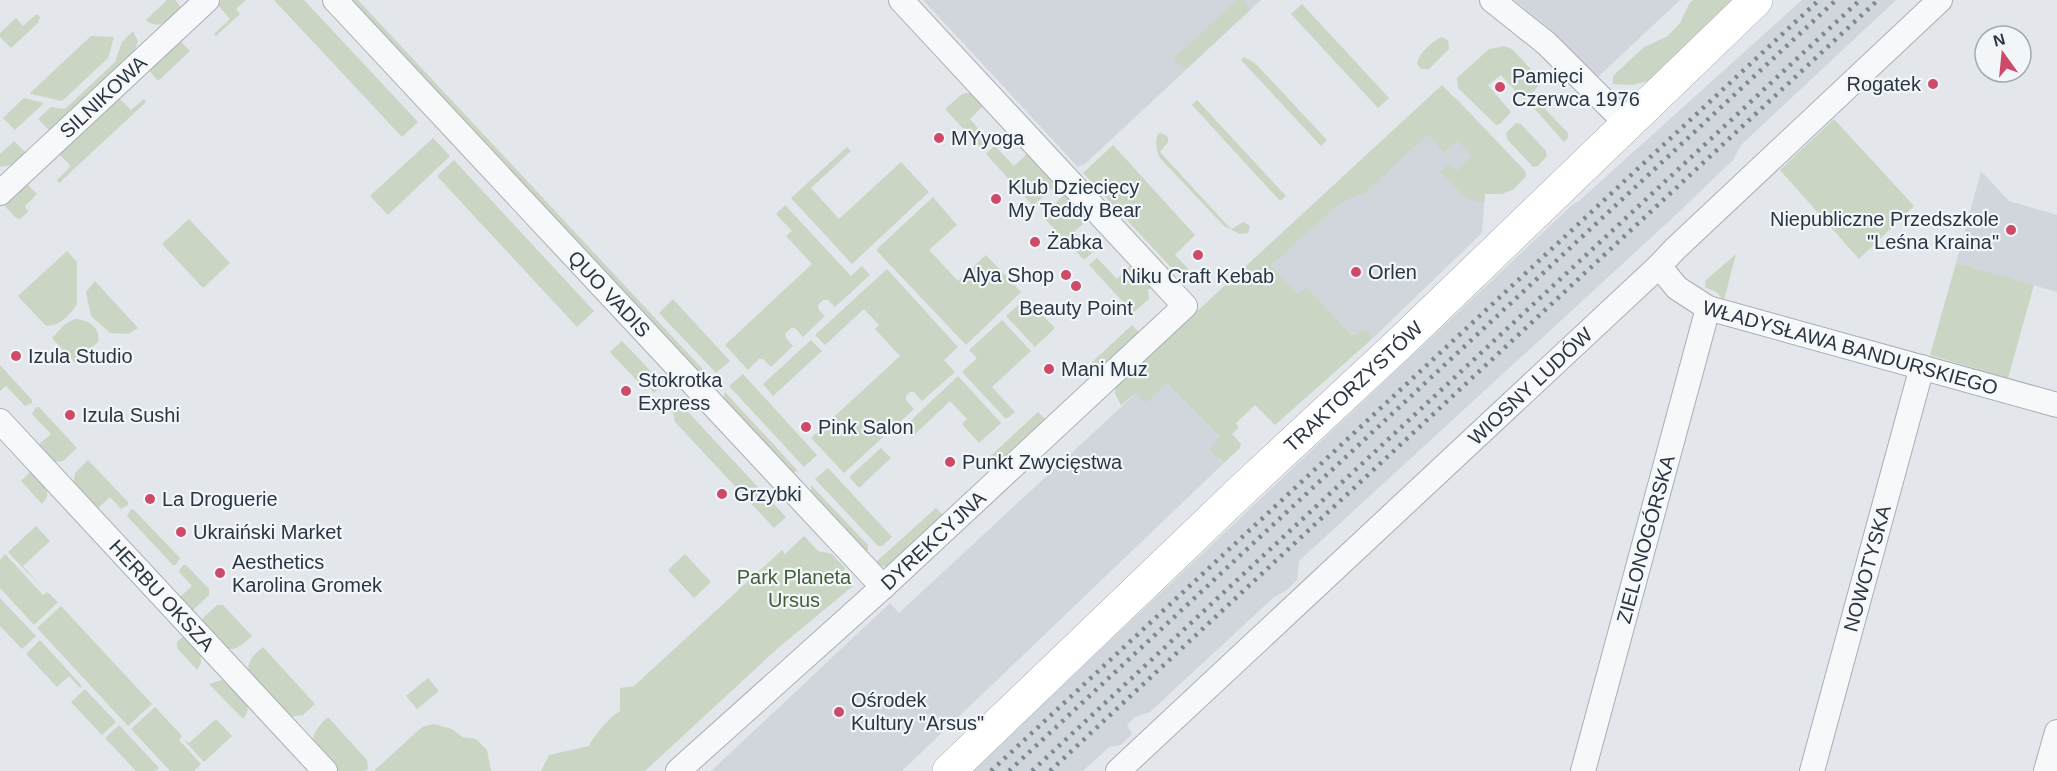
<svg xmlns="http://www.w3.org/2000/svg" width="2057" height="771" font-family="Helvetica,sans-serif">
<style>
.built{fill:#d1d6dd}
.green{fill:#cad5c4}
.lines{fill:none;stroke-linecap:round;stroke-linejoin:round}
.street-casing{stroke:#a8aeb6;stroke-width:26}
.secondary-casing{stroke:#a8aeb6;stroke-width:34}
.street{stroke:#f6f8f9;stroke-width:24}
.secondary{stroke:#fff;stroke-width:33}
.rail{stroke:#7d8895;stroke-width:4.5;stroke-dasharray:3 6;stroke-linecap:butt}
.poi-dot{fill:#ce4a69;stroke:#f3f6f8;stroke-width:2}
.labels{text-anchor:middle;stroke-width:4.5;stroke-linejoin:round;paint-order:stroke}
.poi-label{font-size:20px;fill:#2b3644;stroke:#f3f6f8;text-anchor:start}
.street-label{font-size:20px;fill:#2b3644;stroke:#f3f6f8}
.park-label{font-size:20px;fill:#435f38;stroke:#f3f6f8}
</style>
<rect width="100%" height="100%" fill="#e3e7eb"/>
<g class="built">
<path d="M923,0h338l-176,164 -7,3z"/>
<path d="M1514,0h166l-82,77 -50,-50z"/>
<path d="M1802,0h94l-155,145 -8,15 -55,53 -379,348 -2,19 -10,10 -14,8 -123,114 -15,5 -8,8 5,9 -11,11 -12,2 -26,24h-111l601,-567 7,-4z"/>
<path d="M1455,97l70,74 1,5 -13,14 -10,4h-18l-3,39 -110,106 -2,-7 -20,1 -43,-45 -9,7 -28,-28z"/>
<path d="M1981,171l28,30 48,14v77l-101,-29z"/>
<path d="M1162,369l14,22 45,47 -2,22 5,3 -322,308h-191l179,-168 9,10z"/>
</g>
<g class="green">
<path d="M167,0h8l7,8c-10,10 -22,24 -36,12z"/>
<path d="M222,0h24l-10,9 4,5 -24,22 -2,-2 16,-15 -13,-15z"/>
<path d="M274,0h30l114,122 -16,15z"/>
<path d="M346,0h12l354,379 -8,1z"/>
<path d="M1237,0h7l5,7 1,3 -63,58h-4l-10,-9z"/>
<path d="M1693,0h41l-82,80 -20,5 -19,-1v-8l31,-29 24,-11 12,-13 9,-19z"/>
<path d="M1302,4l87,94 -11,10 -87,-94z"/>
<path d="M37,14l4,4 -3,2 1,2 -28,26 -11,-11v-4l16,-15 7,8z"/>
<path d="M133,31l5,10 -4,12 -84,78 -12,-12 13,-12 14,2 50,-47 7,-20z"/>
<path d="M91,36l23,1 -6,21 -46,43 -31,-7 -1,-1z"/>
<path d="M1442,37l6,4 1,8 -20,20h-8l-4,-5c1,-10 15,-23 25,-27z"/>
<path d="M179,40l11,11 -32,30 -10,-12z"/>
<path d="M1504,46l8,3 28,30v5l-12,14 -5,1 -22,-24 -13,10 23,27 -11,12 -4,1 -38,-37 -1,-10 32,-29z"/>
<path d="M1244,57l12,7 71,76 -6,6 -80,-86z"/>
<path d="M1442,85l83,86 1,5c-15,16 -18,18 -41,18l-1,9 -18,-5 -26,-26 9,-9 8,8 15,-16 -14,-14 -14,12 -16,-19 -63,59 -24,9 -70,64 27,29 8,-8 44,46 3,1 13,-4 4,2 2,7 -97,86 -20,-20 -19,18 3,5 -7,6 9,10 -1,4 -16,15 -15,-14 11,-12 -53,-54 -20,19 -5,-2 -6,-7 -15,12 -6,-11 1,-8z"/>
<path d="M966,93h7l11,12 -14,14 19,22 -8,7 -36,-39 16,-14z"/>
<path d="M1549,93l5,5 -9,11 23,24v5l-4,4 -31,-35z"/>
<path d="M118,97l13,13 13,-11 2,3 -87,81 -2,-3 14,-14 -13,-13z"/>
<path d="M24,98l20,5 -29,27 -12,-12z"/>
<path d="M1197,100l89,96 -6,5 -88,-96z"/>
<path d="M1834,119l80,87 -55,53 -79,-89z"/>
<path d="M1516,123l5,1 25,27 1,5 -9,10 -5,1 -26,-28 -1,-6z"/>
<path d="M1161,133l7,4v5l-8,10 69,75 3,2 11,-7 7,4 -2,7 -8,1 -16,-8 -64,-68c-4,-8 -5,-16 -2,-24z"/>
<path d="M433,138l17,18 -62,59 -18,-19z"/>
<path d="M14,141l12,12 -15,12 -11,2v-13z"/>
<path d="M1113,145l82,90 -20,20 21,22 -11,4 -5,-4 -97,-104z"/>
<path d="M847,147l4,4 -40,37 28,31 62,-57 28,30 -77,72 -61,-66z"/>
<path d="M993,147h3l18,19 14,-13 29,31 -24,22 -47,-52z"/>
<path d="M454,160l140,151 -17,16 -140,-151z"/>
<path d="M26,183l11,11 -12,12 3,6 -8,7 -4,-1 -13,-14z"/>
<path d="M1066,193l23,25 -15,14 17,18 1,3 -8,7 -42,-44z"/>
<path d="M933,197l24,28 -28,25 29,31 28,-26 35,37 -55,53 -90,-95z"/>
<path d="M785,205l66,71 11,-10 8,9 -35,32 -7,-7h-5l-5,5 1,5 6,6 -22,21 -8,-9h-4l-6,6 1,4 7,8 -22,21 -8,-8h-4l-11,11 -23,-25 87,-81 -26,-28 6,-5 -16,-17z"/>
<path d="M189,219l41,44 -27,25 -41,-44z"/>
<path d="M67,251l10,11v42c-6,10 -20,25 -32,21l-27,-29z"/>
<path d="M1736,254l-12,46 -8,-8 -11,-5 1,-7z"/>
<path d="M1097,258l20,21 14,-14 21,22 -4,3 1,9 -16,14 -44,-48z"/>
<path d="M1956,263l78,22 -26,93 -78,-23z"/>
<path d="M887,269l71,78 -14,13 11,12 -33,29 -8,-9h-4l-4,4v4l8,9 -23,21 -8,-9h-4l-5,4 1,4 8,8 -39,36 -33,-35 89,-82 -25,-27 4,-4 -15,-16 -39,36 -10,-10z"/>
<path d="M95,281l43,47 -10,6 -18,-1 -19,-17 -5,-24z"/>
<path d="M1026,298l29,30 -20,19 -29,-31z"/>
<path d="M673,299l57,62 -14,12 -57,-60z"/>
<path d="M75,319c13,0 26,9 23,23l-23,21 -23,-25 13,-14z"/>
<path d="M1002,320l29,31 -39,36 23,25 -7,6h-3l-43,-46 15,-14 -8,-8z"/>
<path d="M1132,325l10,10 -43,39 -9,-10z"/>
<path d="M811,340l11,11 -49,45 -10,-12z"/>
<path d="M622,341l41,43 -9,9 -4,-5 -9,-3 -31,-33z"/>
<path d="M0,365l32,35v3l-7,3 -19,-20 -6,5z"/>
<path d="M743,374l74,81 -13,12 -75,-81z"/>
<path d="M958,376l43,47 -22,20 -17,-19 5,-5 -17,-18 -38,36 -9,-9z"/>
<path d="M725,392l73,79 -6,2 -69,-73z"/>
<path d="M675,398l111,119 -12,11 -99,-106 -2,-9 -7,-7z"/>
<path d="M36,407h3l38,41 -14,13 -9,1 -18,-15 15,-13 -19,-20z"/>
<path d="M1038,412l9,9 -53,48 -8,-9z"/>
<path d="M881,448l10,10 -32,30 -10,-11z"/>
<path d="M88,460l40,42v3l-7,4 -11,-12 -15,14 -22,-28 2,-10z"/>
<path d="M828,468l64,69 -10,9h-4l-63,-67z"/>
<path d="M32,470l15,18v9l-5,7 -21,-23z"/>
<path d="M811,485l57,60v5l-5,4 -52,-61z"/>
<path d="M936,508l8,8 -53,50 -6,1 -10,-4z"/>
<path d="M131,509l3,1 46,48 -4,7h-3l-46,-49z"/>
<path d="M36,526l14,15 -27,25 21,24 -36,-38z"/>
<path d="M804,536l14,15 14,3 13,14 -1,4 9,10v4l-75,62 -133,123h-104l8,-16 40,-9c4,-9 22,-31 31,-35v-23l14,-2 148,-136 3,4z"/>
<path d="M5,554l38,41 4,-3 11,10 -24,23 -34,-37v-28z"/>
<path d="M685,554l26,28 -17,16 -26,-28z"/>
<path d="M183,565h3l23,24v6l-19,18 -12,-14 14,-13 -13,-14 1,-3z"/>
<path d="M0,598l36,38 -14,13 -22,-23z"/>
<path d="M217,605h6l29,31c-9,8 -16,16 -28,12l-25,-26z"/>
<path d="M61,606l91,98 -24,22 -91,-98z"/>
<path d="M185,635l16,19v9l-4,7 -20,-22v-6z"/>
<path d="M40,640l42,46 -2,2 -11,-12 -12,11 -31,-33z"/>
<path d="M263,647l52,57 -12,11 -14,2 -40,-43c-3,-13 5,-19 14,-27z"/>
<path d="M428,678l11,13 -22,18 -11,-13z"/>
<path d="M222,680c8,2 22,17 25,25 2,6 -1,10 -4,14l-34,-35z"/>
<path d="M85,689l31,33 -14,13 -31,-33z"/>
<path d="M155,707l27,29 -3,4 22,24 -7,7h-24l-39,-42z"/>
<path d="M328,717l39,43 1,9 -3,2h-27c-21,-22 -38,-28 -10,-54z"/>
<path d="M216,719l16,17 -28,26 -20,-22 5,3z"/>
<path d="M434,724l18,5 10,8 14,2 11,11 4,21h-117l48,-44z"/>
<path d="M119,725l40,43 -4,3h-19l-31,-33z"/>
</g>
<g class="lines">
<g class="street-casing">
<g id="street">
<path id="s1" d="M335,0l548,587"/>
<path d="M1492,0l54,43 81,81"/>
<path id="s2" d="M0,193l207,-193"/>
<path id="s3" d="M1659,266l18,22 31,20 349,97"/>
<path id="s4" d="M0,421l325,350"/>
<path id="s5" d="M678,771l205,-184 302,-281 -284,-306"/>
<path id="s6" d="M1118,771l541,-505 16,-17 265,-249"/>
<path id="s7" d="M1583,771l125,-463"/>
<path id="s8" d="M1812,771l110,-404"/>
<path d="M2046,771l11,-39"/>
</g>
</g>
<g class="secondary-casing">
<g id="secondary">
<path id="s9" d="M949,771l291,-279 158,-147 358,-345"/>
</g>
</g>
<use href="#street" class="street"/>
<use href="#secondary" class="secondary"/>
<g class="rail">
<path d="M991,771l828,-771"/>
<path d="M1009,771l827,-771"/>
<path d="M1032,771l828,-771"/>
<path d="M1050,771l828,-771"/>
</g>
</g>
<g class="poi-dot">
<circle cx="1933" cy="84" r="6"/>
<circle cx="1500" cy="87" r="6"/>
<circle cx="939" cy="138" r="6"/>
<circle cx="996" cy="199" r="6"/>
<circle cx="2011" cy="230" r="6"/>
<circle cx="1035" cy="242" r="6"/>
<circle cx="1198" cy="255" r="6"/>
<circle cx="1356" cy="272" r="6"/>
<circle cx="1066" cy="275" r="6"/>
<circle cx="1076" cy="286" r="6"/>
<circle cx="16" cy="356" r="6"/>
<circle cx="1049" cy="369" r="6"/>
<circle cx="626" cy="391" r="6"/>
<circle cx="70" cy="415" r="6"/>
<circle cx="806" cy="427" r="6"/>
<circle cx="950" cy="462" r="6"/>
<circle cx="722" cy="494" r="6"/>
<circle cx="150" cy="499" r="6"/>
<circle cx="181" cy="532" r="6"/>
<circle cx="220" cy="573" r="6"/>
<circle cx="839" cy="712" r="6"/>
</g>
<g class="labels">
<g class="poi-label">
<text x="1512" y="83">Pamięci<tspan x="1512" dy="23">Czerwca 1976</tspan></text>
<text x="1921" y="91" text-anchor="end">Rogatek</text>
<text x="951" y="145">MYyoga</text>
<text x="1008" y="194">Klub Dziecięcy<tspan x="1008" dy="23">My Teddy Bear</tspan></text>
<text x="1999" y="226" text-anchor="end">Niepubliczne Przedszkole<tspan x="1999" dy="23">"Leśna Kraina"</tspan></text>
<text x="1047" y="249">Żabka</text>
<text x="1368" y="279">Orlen</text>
<text x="1054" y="282" text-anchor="end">Alya Shop</text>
<text x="1198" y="283" text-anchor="middle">Niku Craft Kebab</text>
<text x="1076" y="315" text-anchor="middle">Beauty Point</text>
<text x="28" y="363">Izula Studio</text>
<text x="1061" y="376">Mani Muz</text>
<text x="638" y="387">Stokrotka<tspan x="638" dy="23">Express</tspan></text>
<text x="82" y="422">Izula Sushi</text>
<text x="818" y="434">Pink Salon</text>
<text x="962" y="469">Punkt Zwycięstwa</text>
<text x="734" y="501">Grzybki</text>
<text x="162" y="506">La Droguerie</text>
<text x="193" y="539">Ukraiński Market</text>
<text x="232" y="569">Aesthetics<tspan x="232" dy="23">Karolina Gromek</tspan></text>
<text x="851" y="707">Ośrodek<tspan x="851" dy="23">Kultury "Arsus"</tspan></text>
</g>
<g class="street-label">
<text dy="7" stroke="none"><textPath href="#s2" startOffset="141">SILNIKOWA</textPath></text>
<text dy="7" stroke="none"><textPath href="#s1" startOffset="402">QUO VADIS</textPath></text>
<text dy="7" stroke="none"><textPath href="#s3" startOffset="213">WŁADYSŁAWA BANDURSKIEGO</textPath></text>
<text dy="7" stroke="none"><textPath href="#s9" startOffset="558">TRAKTORZYSTÓW</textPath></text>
<text dy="7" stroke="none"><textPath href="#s6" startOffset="564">WIOSNY LUDÓW</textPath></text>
<text dy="7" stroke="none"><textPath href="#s5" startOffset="344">DYREKCYJNA</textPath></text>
<text dy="7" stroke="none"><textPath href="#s7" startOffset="240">ZIELONOGÓRSKA</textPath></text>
<text dy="7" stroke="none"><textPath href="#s8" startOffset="210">NOWOTYSKA</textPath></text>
<text dy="7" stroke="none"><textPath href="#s4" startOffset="238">HERBU OKSZA</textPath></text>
</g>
<g class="park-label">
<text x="794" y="584">Park Planeta<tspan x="794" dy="23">Ursus</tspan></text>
</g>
</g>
<g transform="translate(2003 54) rotate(345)"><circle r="28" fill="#f3f6f8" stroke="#a3a9b0" stroke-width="1.5"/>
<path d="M0-4.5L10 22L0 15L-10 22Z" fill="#ce4a69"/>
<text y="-9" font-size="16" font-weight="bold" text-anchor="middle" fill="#2b3644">N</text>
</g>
</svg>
